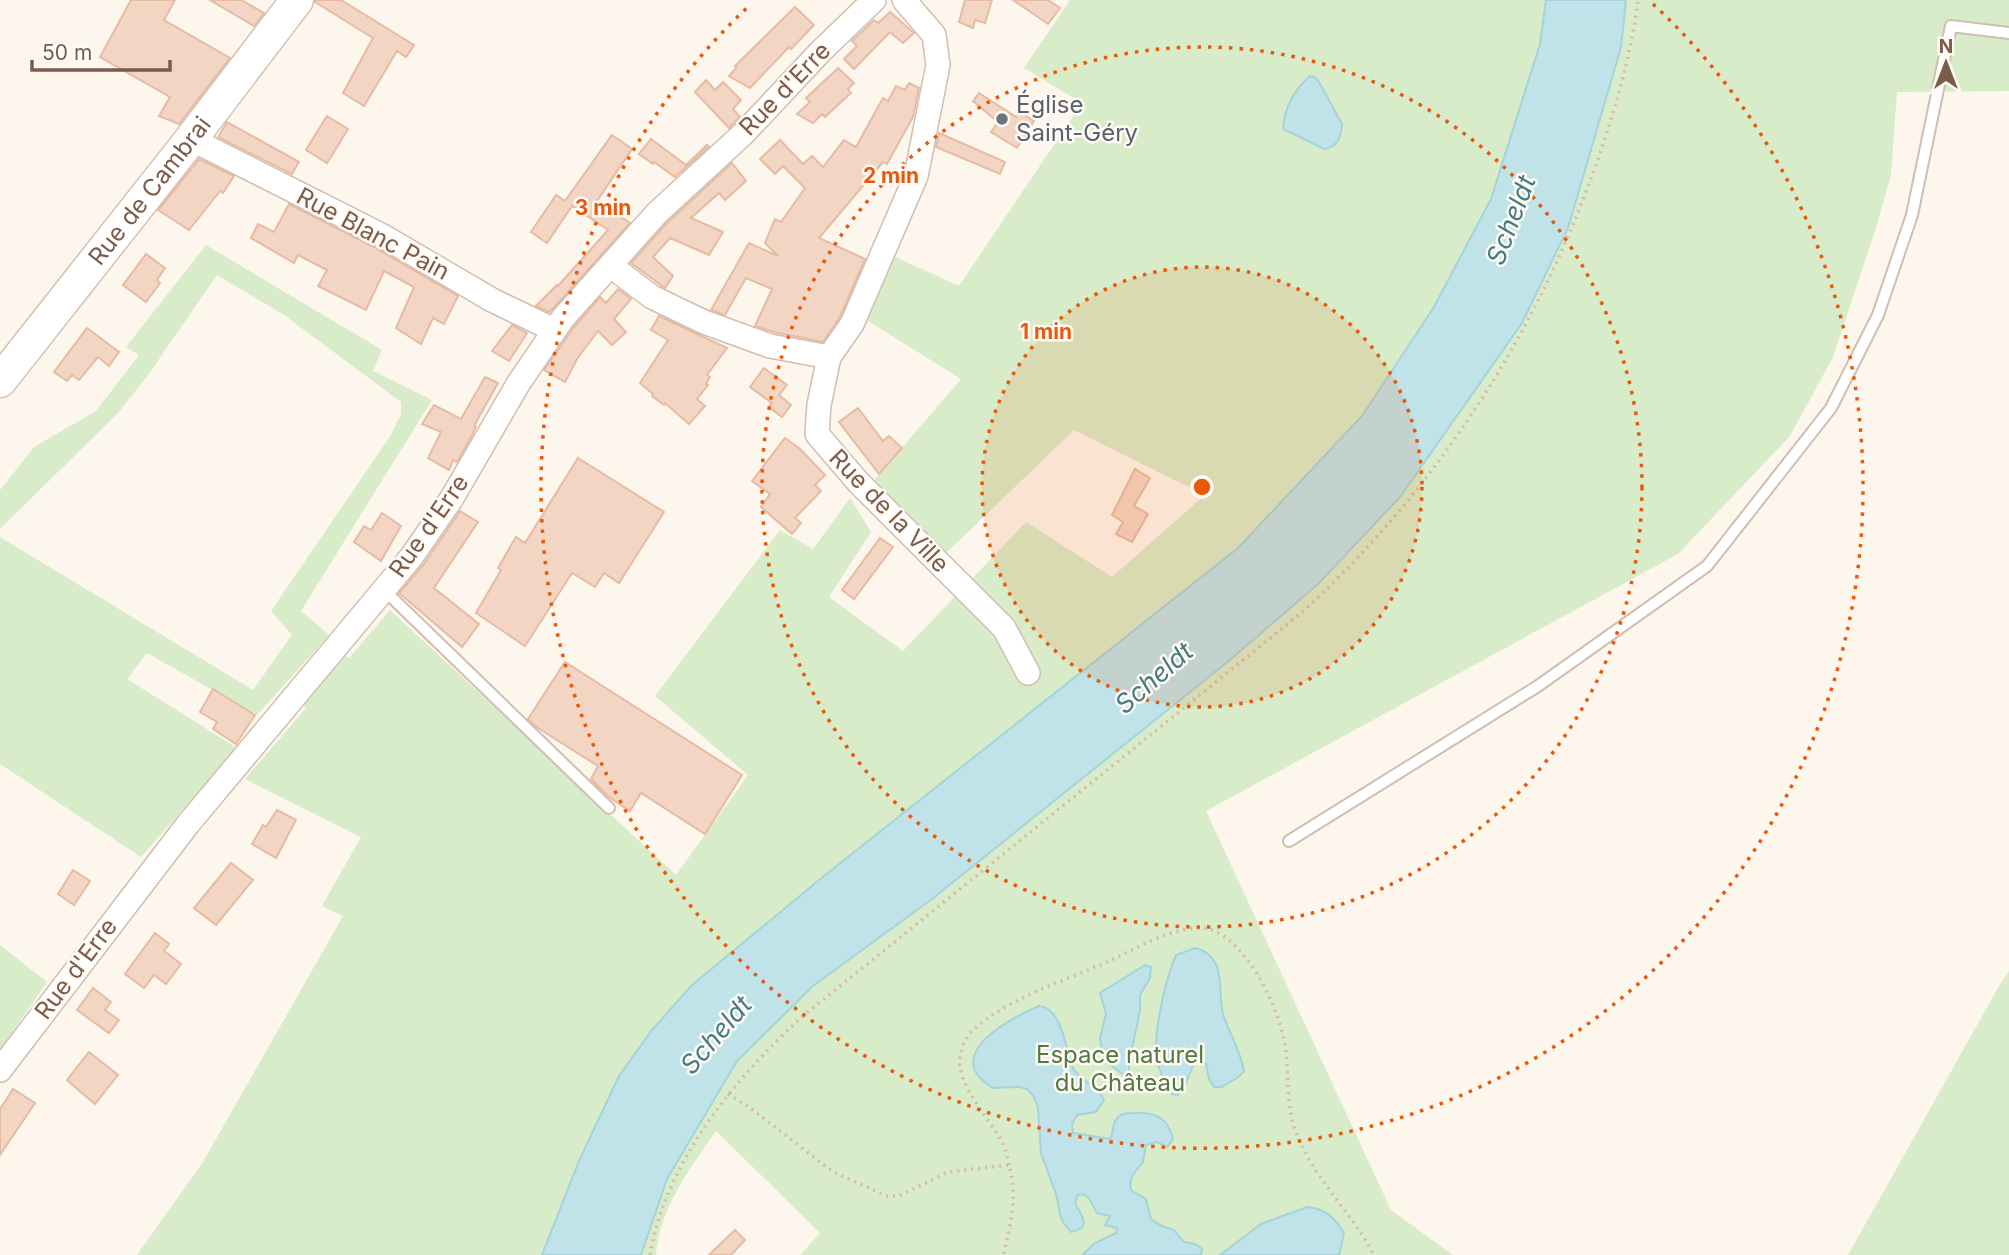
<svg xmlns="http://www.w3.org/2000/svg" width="2009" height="1255" font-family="Inter,sans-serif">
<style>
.green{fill:#d8ecc9;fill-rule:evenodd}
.water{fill:#bfe3e8;stroke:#a5d3da;stroke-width:2}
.building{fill:#f3d5c3;stroke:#e6bba3;stroke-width:2}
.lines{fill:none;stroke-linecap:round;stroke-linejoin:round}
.lane-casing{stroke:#d1beb0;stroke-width:14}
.street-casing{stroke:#d1beb0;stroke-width:26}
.secondary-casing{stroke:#d6c0b0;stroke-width:35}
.path{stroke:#d9b8a5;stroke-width:3.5;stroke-dasharray:2 5;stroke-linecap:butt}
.lane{stroke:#fff;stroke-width:10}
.street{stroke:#fff;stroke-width:23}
.secondary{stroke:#fff;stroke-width:32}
.ring{fill:none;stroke:#e8590c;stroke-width:3.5;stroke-dasharray:3.5 7}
.worship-dot{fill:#6b7280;stroke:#fffaf3;stroke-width:2.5}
.labels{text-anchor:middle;stroke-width:5;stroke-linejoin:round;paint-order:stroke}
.street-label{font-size:24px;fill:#7a5c4d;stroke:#fffaf3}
.worship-label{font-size:24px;fill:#5b616d;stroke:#fffaf3;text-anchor:start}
.park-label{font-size:24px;fill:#537a41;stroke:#fffaf3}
.water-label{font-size:26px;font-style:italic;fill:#437c86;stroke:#fffaf3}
.centre{fill:#e8590c;stroke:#fffaf3;stroke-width:3.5}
.ring-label{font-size:21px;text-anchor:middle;font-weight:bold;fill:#e8590c;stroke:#fffaf3;stroke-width:5;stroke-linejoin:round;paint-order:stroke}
</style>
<rect width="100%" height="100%" fill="#fdf6ec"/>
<g class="green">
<path d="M1070,0h939v91l-112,1 -6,83 -16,56 -42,126 -43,79 -112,118 -472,257 185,399 62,45h-653l20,-22 -104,-102c-27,39 -56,76 -60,124h-519l66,-93 140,-246 -21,-10 39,-69 -116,-58 61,-71 -3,-3 42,-49 4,2 41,-48 286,265 72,-100 -93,-79 125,-166 33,19 37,-51 21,34 -42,65 74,54 123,-129 86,55 93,-82 -131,-65 -132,127 -72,-72 91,-106 -93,-58 25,-65 66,30 123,-183 -58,-35zM1307,78l17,12 17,41c-4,10 -5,17 -17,18l-41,-23 2,-17 4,-8z"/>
<path d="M206,245l176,105 -9,21 59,29 -131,211 28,24 -72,80 -110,-62 -20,26 110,69 -96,109 -141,-93v-227l253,153 39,-55 -21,-24 120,-176 10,-21v-12l-117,-87 -67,-40 -69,100 -30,38 -118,116v-39l34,-43 62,-36 43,-56 -13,-8z"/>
<path d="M0,945l47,37 -47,68z"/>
<path d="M2009,971v284h-161l151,-269z"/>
</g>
<g class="water">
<path d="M1546,0h80l-5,47 -53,181 -46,95 -122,174 -82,87 -87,75 -299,240 -119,87 -76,75 -70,118 -26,76h-99l37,-94 40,-85 33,-46 40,-45 132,-109 414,-328 124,-132 72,-109 57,-108 49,-155z"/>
<path d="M1310,76l5,1 4,5 23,42c-1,12 -4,24 -18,25l-41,-20c1,-21 11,-39 27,-53z"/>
<path d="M1195,948c33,8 22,42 28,66 6,19 17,35 21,57 -6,9 -15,10 -22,16h-8l-5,-8 -3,-16 -6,-2 -6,2 -8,20 -8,12 -6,-1c-9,-14 -16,-31 -16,-47 0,-25 10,-69 20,-92z"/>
<path d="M1145,965l6,2 -1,11 -10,17v16l-11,51v10l-4,4 -22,-17 -3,-21 6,-24 -6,-21z"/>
<path d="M1039,1006c24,2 26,44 34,62 6,13 25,17 31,32l-8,12 -19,3 -5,9 1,9 38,6c2,-7 1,-16 7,-22 4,-4 10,-4 16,-4 21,-1 34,4 39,26l-6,8 -10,-5 -11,3 -3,17 -11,14 -2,11 2,4 14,8 5,20 11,7 12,4 10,12 11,2 7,5 -1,6h-119l13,-12 21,-10 1,-5 -12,-3 5,-9 -13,-3c-5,-8 -7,-21 -19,-18l-3,7c4,12 20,25 -4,30l-7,-8 -4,-9 -3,-18 -16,-44 -3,-45 -5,-13 -6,-6 -8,-2 -26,1c-54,-32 16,-69 46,-82z"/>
<path d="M1307,1207c18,1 29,11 37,27l-5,21h-119l41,-31z"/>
</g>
<g class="building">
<path d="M131,0h44l-11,20 66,38 -51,66 -20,-8 11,-19 -70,-40z"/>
<path d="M210,0h31l23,13 -10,13z"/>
<path d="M315,0h26l73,45 -8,12 -9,-6 -33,55 -21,-13 30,-55 -58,-36z"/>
<path d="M965,0h27l-7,23 -10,-3 -2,8 -14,-6z"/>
<path d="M1013,0h35l12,8 -12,16z"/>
<path d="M795,7l19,18 -23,24 -2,-2 -39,41 -21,-12 8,-9 -2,-1z"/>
<path d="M890,12l24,21 -11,10 -13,-11 -36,37 -10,-10 13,-13 -5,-5 22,-21 4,3z"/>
<path d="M838,68l16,15 -6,6 3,4 -26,24 -3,-3 -9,9 -16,-9 13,-12 -4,-4z"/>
<path d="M706,80l9,10 8,-8 18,18 -8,9 7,8 -11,11 -34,-36z"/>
<path d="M909,83l10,5 -6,29 -26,47 -4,-2 -64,76 46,21 -25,58 -17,25 -49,-10 -19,-6 17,-37 -26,-11 -21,37 -14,-5 38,-67 29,13 -13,-13 10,-24 6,3 24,-34 -22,-22 -8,8 -15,-15 20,-19 23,24 9,-8 11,11 21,-27 12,7 27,-49 5,3 8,-15 9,4z"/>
<path d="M979,93l37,24 4,-5 14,9 -17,27 -26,-16 7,-10 -25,-21z"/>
<path d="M327,116l21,13 -21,34 -21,-13z"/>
<path d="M227,122l72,40 -7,12 -74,-37z"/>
<path d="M939,133l66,29 -5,12 -64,-27z"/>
<path d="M612,135l20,14 -35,52 33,22 -80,89 -14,-6 21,-21 1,1 50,-56 -36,-24 -25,37 -16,-11 25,-37 9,6z"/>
<path d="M651,139l35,26 21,-20 2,2 -34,30 -21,-15 -1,2 -14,-10z"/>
<path d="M199,159l35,17 -11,17 -3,-2 -31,39 -31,-20z"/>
<path d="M732,163l14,18 -21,19 -6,-7 -28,25 32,14 -14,23 -39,-17 -17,19 20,19 -8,12 -34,-25 36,-40z"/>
<path d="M289,204l85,43 84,49 -14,28 -11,-6 -12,26 -25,-16 18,-41 -30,-16 -18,39 -48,-24 9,-16 -29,-15 -4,8 -43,-25 7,-14 16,8z"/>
<path d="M146,254l19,14 -8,12 3,3 -14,19 -23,-17z"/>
<path d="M618,289l13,10 -17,20 12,13 -14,13 -14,-14 -21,28 -12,23 -21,-12 30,-43 26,-30 6,6z"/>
<path d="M659,316l68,32 -20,27 3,2 -4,7 2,1 -11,14 8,7 -16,18 -24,-21 -1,2 -12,-9 1,-2 -13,-11 28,-43 -17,-10z"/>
<path d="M512,325l15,8 -18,28 -17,-10z"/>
<path d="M87,328l32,24 -10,14 -11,-9 -19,23 -7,-5 -5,6 -13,-9z"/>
<path d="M764,368l23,17 -8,10 12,10 -9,12 -13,-10 3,-4 -22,-16z"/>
<path d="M485,377l13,6 -24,43 2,1 -5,10 -14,25 -4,-2 -4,10 -21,-12 13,-26 -19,-8 12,-19 27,14z"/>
<path d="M858,408l25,33 6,-5 13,12 -23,26 -40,-52z"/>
<path d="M785,438l15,11 25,26 -10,10 6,6 -26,27 6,5 -9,11 -31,-27 9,-13 -18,-13z"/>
<path d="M578,458l86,54 -45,71 -15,-10 -9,14 -23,-14 -47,73 -49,-33 25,-43 -3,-2 18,-31 9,6z"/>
<path d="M1135,469l15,9 -16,28 14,8 -16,28 -16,-8 7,-12 -11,-7z"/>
<path d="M460,511l18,11 -44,66 45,36 -17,23 -63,-54 25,-29z"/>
<path d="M382,513l19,13 -20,35 -27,-19 10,-16 7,4z"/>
<path d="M880,538l13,9 -39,52 -12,-9z"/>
<path d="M565,662l177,113 -37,59 -64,-41 -11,18 -21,-14 -18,-18 7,-13 -60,-38 -10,-9z"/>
<path d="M213,689l42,26 -19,29 -23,-15 4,-7 -17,-10z"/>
<path d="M277,810l19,10 -20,38 -24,-14 11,-19 3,2z"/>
<path d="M231,863l22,17 -37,45 -22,-17z"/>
<path d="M73,870l17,11 -16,24 -16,-11z"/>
<path d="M155,933l14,11 -5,7 17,13 -15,20 -12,-9 -10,13 -19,-14z"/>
<path d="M93,988l18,14 -6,8 14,10 -10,13 -32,-23z"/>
<path d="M89,1052l29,23 -23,29 -28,-24z"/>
<path d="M13,1089l22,14 -35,52v-46z"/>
<path d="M735,1230l10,10 -14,15h-22z"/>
</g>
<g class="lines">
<g class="lane-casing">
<g id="lane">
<path d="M384,590l225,218"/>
<path d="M1289,841l249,-155 169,-120 124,-158 47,-93 34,-100 39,-189 58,7"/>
</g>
</g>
<g class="street-casing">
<g id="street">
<path d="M191,139l190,96 111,65 62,30"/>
<path d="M611,266l41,31 52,25 66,24 59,11 -10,48 -2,29 41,48 146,146 24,45"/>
<path d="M829,357l23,-33 64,-148 22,-111 -4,-30 -30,-35"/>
<path d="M0,1070l188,-246 224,-268 40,-58 66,-114 45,-66 94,-105 87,-80 77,-82 53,-51"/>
</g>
</g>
<g class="secondary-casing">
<g id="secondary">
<path id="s1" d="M0,381l191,-242 106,-139"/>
</g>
</g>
<g class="path">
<path d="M728,1094l21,13 84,65 54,24h12l49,-24 61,-7c9,31 2,60 -6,90"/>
<path d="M1009,1165c-2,-8 -3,-17 -8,-25 -13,-23 -45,-56 -41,-84 2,-8 5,-18 11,-24 36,-34 91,-50 136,-70 26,-12 65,-35 94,-34 16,1 30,12 40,24 21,23 42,69 45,100 3,29 0,56 11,83 18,45 55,78 77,120"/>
<path d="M650,1255c16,-94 85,-177 153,-239l497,-402c130,-118 228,-266 289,-430 22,-60 41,-121 49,-184"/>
</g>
<use href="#lane" class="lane"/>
<use href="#street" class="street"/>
<use href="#secondary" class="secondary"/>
</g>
<circle cx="1202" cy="487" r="220" fill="#e8590c" fill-opacity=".12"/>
<g class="ring">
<circle cx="1202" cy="487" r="220"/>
<circle cx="1202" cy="487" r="440"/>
<path d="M1653 4A661 661 0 1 1 751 4"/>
</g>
<circle class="worship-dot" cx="1002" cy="119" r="7"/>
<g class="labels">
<g class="street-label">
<text transform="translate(785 89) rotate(-46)" y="8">Rue d'Erre</text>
<text dy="8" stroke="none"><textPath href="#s1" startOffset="242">Rue de Cambrai</textPath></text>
<text transform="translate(373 234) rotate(28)" y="8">Rue Blanc Pain</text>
<text transform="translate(889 511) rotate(46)" y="8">Rue de la Ville</text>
<text transform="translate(429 526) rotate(-55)" y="8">Rue d'Erre</text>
<text transform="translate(76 969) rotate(-53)" y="8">Rue d'Erre</text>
</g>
<g class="worship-label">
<text x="1016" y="113">Église<tspan x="1016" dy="28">Saint-Géry</tspan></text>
</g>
<g class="park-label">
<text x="1120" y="1063">Espace naturel<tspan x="1120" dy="28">du Château</tspan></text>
</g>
<g class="water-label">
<text transform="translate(1511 220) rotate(-69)" y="9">Scheldt</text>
<text transform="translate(1154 678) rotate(-41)" y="9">Scheldt</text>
<text transform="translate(716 1035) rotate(-49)" y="9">Scheldt</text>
</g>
</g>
<circle cx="1202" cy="487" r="10" class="centre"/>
<g class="ring-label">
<text x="891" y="183">2 min</text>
<text x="603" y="215">3 min</text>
<text x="1046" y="339">1 min</text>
</g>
<g transform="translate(1946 63)" stroke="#fffaf3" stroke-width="5" paint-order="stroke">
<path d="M0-5L12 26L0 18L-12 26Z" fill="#7a5c4d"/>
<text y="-10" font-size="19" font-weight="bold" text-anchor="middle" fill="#7a5c4d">N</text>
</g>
<path d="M32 60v10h138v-10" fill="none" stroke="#7a5c4d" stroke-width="3.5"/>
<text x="42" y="60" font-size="21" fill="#7a5c4d" stroke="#fffaf3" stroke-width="5" paint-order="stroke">50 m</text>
</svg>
